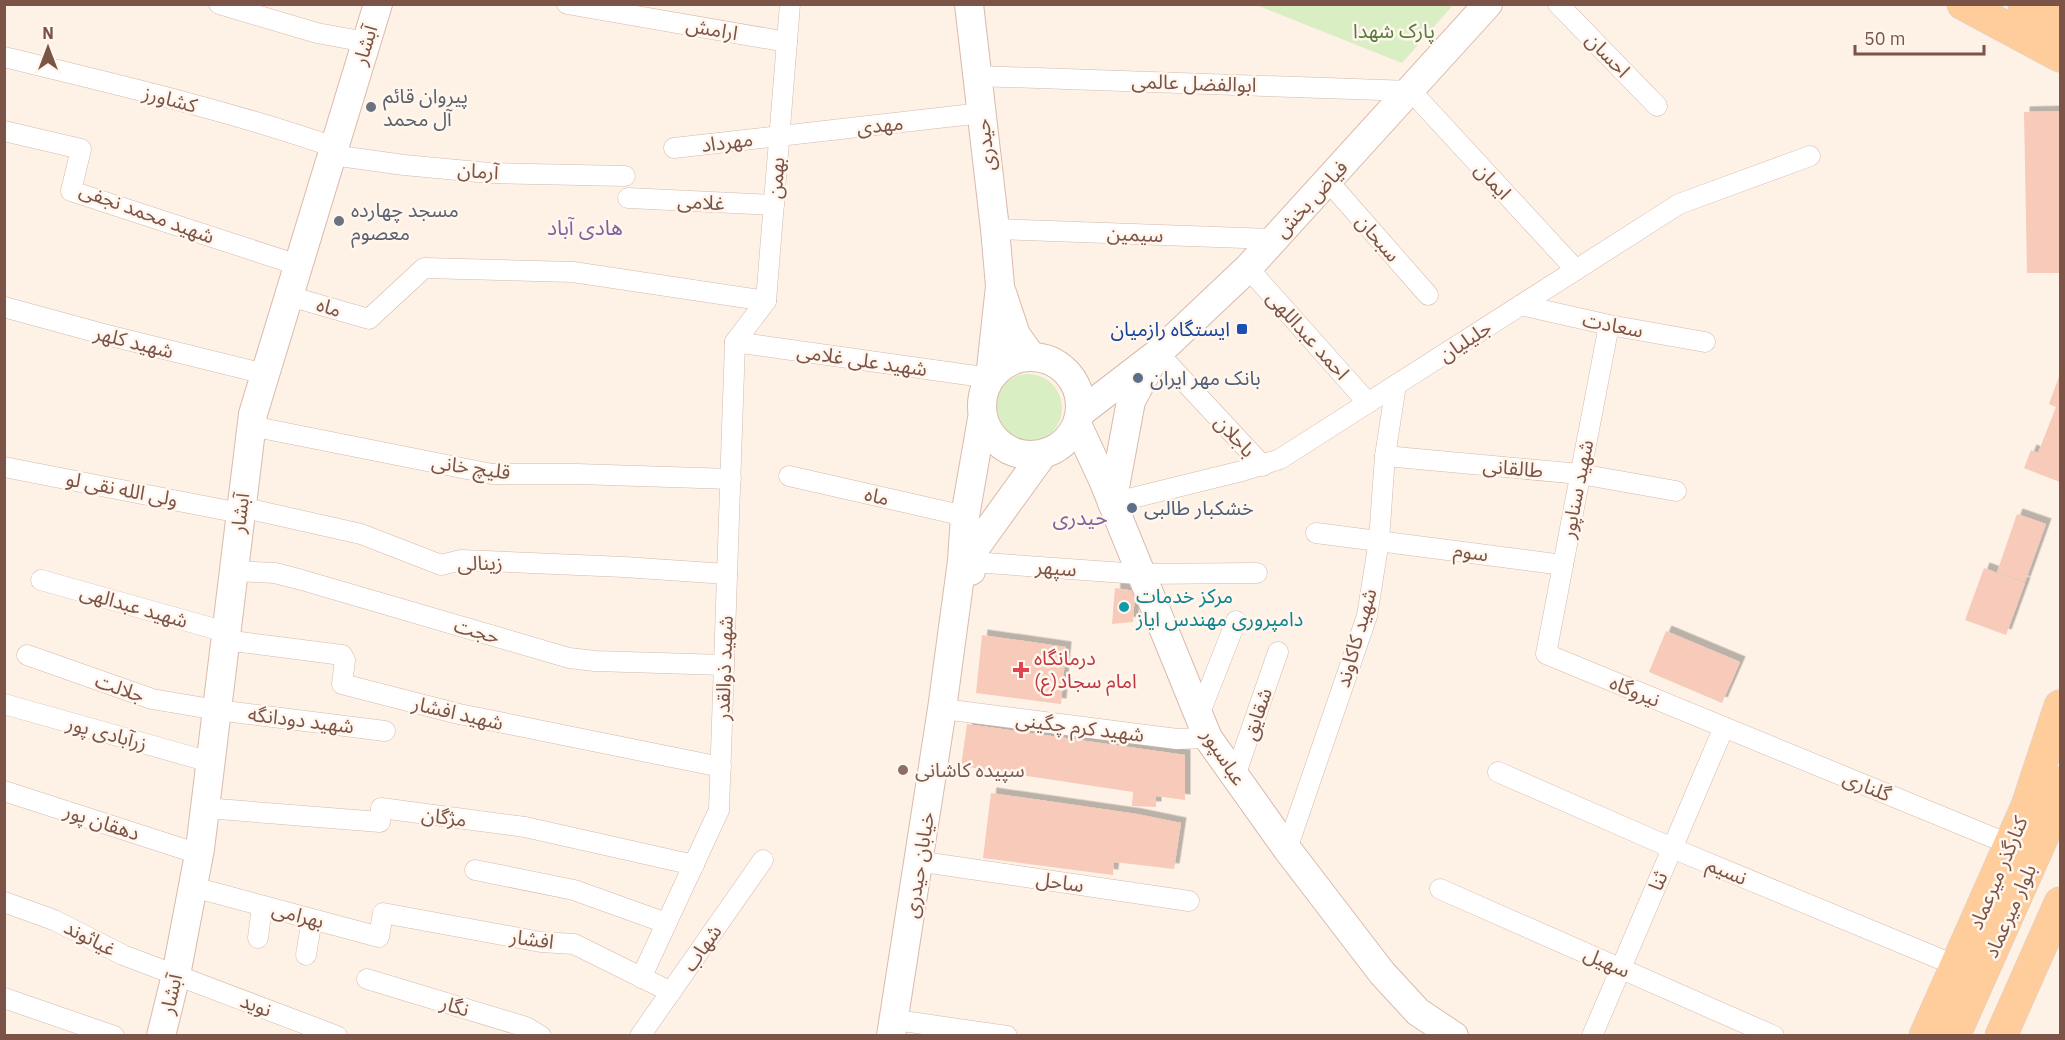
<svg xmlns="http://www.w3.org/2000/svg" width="2065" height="1040" font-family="'IBM Plex Sans','Noto Sans Arabic',sans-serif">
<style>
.green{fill:#d9eec2}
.building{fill:#f7caba;filter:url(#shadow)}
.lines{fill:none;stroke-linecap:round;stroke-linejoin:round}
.street-casing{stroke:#d4b9ac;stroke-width:21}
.secondary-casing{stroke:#dabaac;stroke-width:30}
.primary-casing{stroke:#dacfcb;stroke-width:33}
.street{stroke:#fff;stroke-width:20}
.secondary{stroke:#fff;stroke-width:28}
.primary{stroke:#ffcd9c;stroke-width:32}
.worship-dot{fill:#6b7280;stroke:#fff6ee;stroke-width:2}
.transit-dot{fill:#1a4fb4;stroke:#fff6ee;stroke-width:2}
.service-dot{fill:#5c6f8a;stroke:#fff6ee;stroke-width:2}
.culture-dot{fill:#0f9aa8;stroke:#fff6ee;stroke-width:2}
.health-dot{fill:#e0444e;stroke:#fff6ee;stroke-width:2}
.education-dot{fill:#8d6e63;stroke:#fff6ee;stroke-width:2}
.labels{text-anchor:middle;stroke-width:5;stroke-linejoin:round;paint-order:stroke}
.street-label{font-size:20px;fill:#7b5347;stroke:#fff6ee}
.park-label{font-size:20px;fill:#577b3b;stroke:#fff6ee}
.worship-label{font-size:20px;fill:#5b616d;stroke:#fff6ee;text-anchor:start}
.transit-label{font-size:20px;fill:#164399;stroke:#fff6ee;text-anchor:end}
.service-label{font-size:20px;fill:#4e5e75;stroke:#fff6ee;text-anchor:start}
.culture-label{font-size:20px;fill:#0d838f;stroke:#fff6ee;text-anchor:start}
.health-label{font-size:20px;fill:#be3a42;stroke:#fff6ee;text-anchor:start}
.education-label{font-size:20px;fill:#785e54;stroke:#fff6ee;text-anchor:start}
.neighbourhood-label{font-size:21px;fill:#82629e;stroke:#fff6ee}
</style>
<defs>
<filter id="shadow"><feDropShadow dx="5.5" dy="-5.5" stdDeviation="0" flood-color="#0004"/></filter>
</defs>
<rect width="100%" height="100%" fill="#fef1e5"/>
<g class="green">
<path d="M1256,5h197l-51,58z"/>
<circle cx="1028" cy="408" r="34"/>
</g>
<g class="building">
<path d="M2060,111v162h-33l-3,-161z"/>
<path d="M2060,374v108l-36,-14 7,-18 7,3 18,-46 -7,-3z"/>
<path d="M2017,514l29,10 -21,58 -28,-10z"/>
<path d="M1984,568l41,15 -19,52 -41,-15z"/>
<path d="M1115,588l20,3 -2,31 -21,2z"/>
<path d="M1666,631l74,31 -18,41 -73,-31z"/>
<path d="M982,635l84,12 -5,57 -85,-11z"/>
<path d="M967,724l218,31v45l-29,-4v11l-24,-1 1,-14 -172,-26z"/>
<path d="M991,793l146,21 44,9 -7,46 -60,-7 -1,13 -130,-17z"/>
</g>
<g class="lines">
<g class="street-casing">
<g id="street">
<path d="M219,4l98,29 49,9"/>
<path d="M567,4l220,38"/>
<path d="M1558,4l99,102"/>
<path d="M4,57c111,27 223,53 330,90"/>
<path d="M977,76l434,15 165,179"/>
<path d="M4,131l77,18 -10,42 227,74"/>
<path d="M674,148l308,-35"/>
<path d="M332,155l72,10 85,8 136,3"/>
<path d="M1328,181l100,114"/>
<path d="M628,198l146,7"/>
<path d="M995,229l279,10"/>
<path d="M1248,268l120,135"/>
<path d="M289,296l80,23 55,-51 149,4 193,29"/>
<path d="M1521,305l88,20 96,17"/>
<path d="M4,307l99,27 162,40"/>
<path d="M1609,325l-63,329 465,191"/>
<path d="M735,342l31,-41 24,-297"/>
<path d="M735,342l255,36"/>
<path d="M1158,353l105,113"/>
<path d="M251,426l241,48h85l154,5"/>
<path d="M1385,456l195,18 96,17"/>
<path d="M4,467l236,46"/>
<path d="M789,476l176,40"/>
<path d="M1112,503l130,-32 38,-12 399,-255 131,-48"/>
<path d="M241,507l120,27 80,31 20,-5 163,7 103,7"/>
<path d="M1316,533l247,32"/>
<path d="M972,562l167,12 118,-1"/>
<path d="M234,571l41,2 27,7 267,78 26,3 129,4"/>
<path d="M41,580l185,52"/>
<path d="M225,640l117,15 3,5 -3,24 117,30 262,53"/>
<path d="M27,655l125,44 65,11 168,21"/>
<path d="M4,704l206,58"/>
<path d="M951,710l226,29 31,-1"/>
<path d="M1199,715l37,-94"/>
<path d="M1498,772l174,76 285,118"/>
<path d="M1235,776l43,-124"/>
<path d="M4,791l195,63"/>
<path d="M205,808l175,14 1,-14 144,19 169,38"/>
<path d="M1287,849l80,-233 12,-76 6,-84 11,-71"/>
<path d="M930,863l259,38"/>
<path d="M475,870l99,20 92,33"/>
<path d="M193,887l186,50 4,-24 158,29 33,2 97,48"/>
<path d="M1440,889l334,147"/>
<path d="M4,902l50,18 69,35 214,81"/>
<path d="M258,938l4,-32"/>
<path d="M306,955l6,-36"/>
<path d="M641,978l78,-168 16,-468"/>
<path d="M367,979l159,48 15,9"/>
<path d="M4,998l110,38"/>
<path d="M903,1021l104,15"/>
<path d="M640,1036l123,-176"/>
<path d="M1592,1036l132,-309"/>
</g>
</g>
<g class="secondary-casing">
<g id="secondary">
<path d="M969,4l26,225 5,57 -10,92"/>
<path d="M1002,293l14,42 15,21"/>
<circle cx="1031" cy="406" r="49"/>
<path d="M1080,413l78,-60 90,-85 240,-264"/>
<path d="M1077,424l26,56 105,258 79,111 95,124 36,39 36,24"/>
<path d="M1112,503l19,-102 21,-39"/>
<path d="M971,571l2,-20 70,-97"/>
<path d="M161,1036l15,-61 24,-126 53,-435 125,-410"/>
<path d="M891,1036l51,-327 20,-148 3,-45 17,-97"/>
</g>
</g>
<g class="primary-casing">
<g id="primary">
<path d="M1963,4l97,52"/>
<path d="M2024,4l36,17"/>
<path d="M1925,1036l102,-230 33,-100"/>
<path d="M1954,1036l89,-200 17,-53"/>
<path d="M2001,1036l59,-133"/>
</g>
</g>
<use href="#street" class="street"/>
<use href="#secondary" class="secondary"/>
<use href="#primary" class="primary"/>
</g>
<g class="worship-dot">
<circle cx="371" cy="107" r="6"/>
<circle cx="339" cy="221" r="6"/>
</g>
<rect class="transit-dot" x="1236" y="323" width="12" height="12" rx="3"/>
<g class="service-dot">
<circle cx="1138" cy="378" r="6"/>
<circle cx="1132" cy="508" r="6"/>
</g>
<circle class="culture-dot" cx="1124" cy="607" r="6"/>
<path class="health-dot" d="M1018 661h6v6h6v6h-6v6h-6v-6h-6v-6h6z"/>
<circle class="education-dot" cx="903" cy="770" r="6"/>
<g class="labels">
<g class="street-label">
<text transform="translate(712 29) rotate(10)" y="7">ارامش</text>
<text transform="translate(365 45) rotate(-73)" y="7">آبشار</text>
<text transform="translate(1608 55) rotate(46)" y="7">احسان</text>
<text transform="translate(1194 83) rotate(2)" y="7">ابوالفضل عالمی</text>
<text transform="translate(170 99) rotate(15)" y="7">کشاورز</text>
<text transform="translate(880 125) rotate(-6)" y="7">مهدی</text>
<text transform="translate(727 142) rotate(-7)" y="7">مهرداد</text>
<text transform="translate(985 145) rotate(-97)" y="7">حیدری</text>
<text transform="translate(478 171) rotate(4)" y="7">آرمان</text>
<text transform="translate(776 178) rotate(-86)" y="7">بهمن</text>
<text transform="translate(1493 181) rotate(47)" y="7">ایمان</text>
<text transform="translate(1311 199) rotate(-47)" y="7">فیاض بخش</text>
<text transform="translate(701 202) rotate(3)" y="7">غلامی</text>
<text transform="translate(147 213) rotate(20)" y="7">شهید محمد نجفی</text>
<text transform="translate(1135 234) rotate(2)" y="7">سیمین</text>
<text transform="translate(1378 238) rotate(49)" y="7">سبحان</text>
<text transform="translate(329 307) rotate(17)" y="7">ماه</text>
<text transform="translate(1613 325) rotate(11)" y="7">سعادت</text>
<text transform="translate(1308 335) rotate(48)" y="7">احمد عبداللهی</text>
<text transform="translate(1465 341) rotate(-33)" y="7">جلیلیان</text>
<text transform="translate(134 342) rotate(14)" y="7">شهید کلهر</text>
<text transform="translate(862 360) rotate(8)" y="7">شهید علی غلامی</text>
<text transform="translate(1235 436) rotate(47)" y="7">باجلان</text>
<text transform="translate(471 467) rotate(8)" y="7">قلیچ خانی</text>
<text transform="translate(1513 468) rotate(5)" y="7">طالقانی</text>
<text transform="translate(122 489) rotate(11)" y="7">ولی الله نقی لو</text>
<text transform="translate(1577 489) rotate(-79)" y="7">شهید سناپور</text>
<text transform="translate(877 496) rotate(13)" y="7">ماه</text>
<text transform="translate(240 513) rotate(-83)" y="7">آبشار</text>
<text transform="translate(1471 552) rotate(8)" y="7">سوم</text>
<text transform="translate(480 563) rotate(-1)" y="7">زینالی</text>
<text transform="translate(1056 568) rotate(4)" y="7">سپهر</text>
<text transform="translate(134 606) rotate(16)" y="7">شهید عبدالهی</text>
<text transform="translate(477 631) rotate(16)" y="7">حجت</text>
<text transform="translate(1356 638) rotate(-74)" y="7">شهید کاکاوند</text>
<text transform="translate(724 668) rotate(-88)" y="7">شهید ذوالقدر</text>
<text transform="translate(120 688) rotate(19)" y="7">جلالت</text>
<text transform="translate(1635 691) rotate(22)" y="7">نیروگاه</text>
<text transform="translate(458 713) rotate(13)" y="7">شهید افشار</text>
<text transform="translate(1257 714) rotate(-71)" y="7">شقایق</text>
<text transform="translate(301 720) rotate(7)" y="7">شهید دودانگه</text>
<text transform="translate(1080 727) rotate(7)" y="7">شهید کرم چگینی</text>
<text transform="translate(107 733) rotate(15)" y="7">زرآبادی پور</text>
<text transform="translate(1224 757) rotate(57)" y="7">عباسپور</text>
<text transform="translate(1867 786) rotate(22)" y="7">گلناری</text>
<text transform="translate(444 817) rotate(7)" y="7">مژگان</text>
<text transform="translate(102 822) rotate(18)" y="7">دهقان پور</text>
<text transform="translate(919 865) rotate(-81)" y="7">خیابان حیدری</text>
<text transform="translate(1727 871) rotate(23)" y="7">نسیم</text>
<text transform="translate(1998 873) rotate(-67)" y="7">کنارگذر میرعماد</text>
<text transform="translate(1658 881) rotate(-67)" y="7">ثنا</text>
<text transform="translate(1060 882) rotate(8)" y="7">ساحل</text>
<text transform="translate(2010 911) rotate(-66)" y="7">بلوار میرعماد</text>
<text transform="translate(298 915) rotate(15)" y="7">بهرامی</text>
<text transform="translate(90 938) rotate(27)" y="7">غیاثوند</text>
<text transform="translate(532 939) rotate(8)" y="7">افشار</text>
<text transform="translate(702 948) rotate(-55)" y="7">شهاب</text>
<text transform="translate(1607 962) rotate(24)" y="7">سهیل</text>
<text transform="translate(171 994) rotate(-77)" y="7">آبشار</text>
<text transform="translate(256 1005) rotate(21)" y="7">نوید</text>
<text transform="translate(455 1006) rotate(17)" y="7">نگار</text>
</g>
<g class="park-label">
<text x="1394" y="38">پارک شهدا</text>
</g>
<g class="worship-label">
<text x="383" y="103">پیروان قائم<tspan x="383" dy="23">آل محمد</tspan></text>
<text x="351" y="217">مسجد چهارده<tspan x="351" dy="23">معصوم</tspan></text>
</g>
<g class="transit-label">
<text x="1230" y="336">ایستگاه رازمیان</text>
</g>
<g class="service-label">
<text x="1150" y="385">بانک مهر ایران</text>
<text x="1144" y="515">خشکبار طالبی</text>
</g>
<g class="culture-label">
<text x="1136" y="603">مرکز خدمات<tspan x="1136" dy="23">دامپروری مهندس ایاز</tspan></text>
</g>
<g class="health-label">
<text x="1034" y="665">درمانگاه<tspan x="1034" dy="23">امام سجاد(ع)</tspan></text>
</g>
<g class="education-label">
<text x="915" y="777">سپیده کاشانی</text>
</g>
<g class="neighbourhood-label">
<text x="585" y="235">هادی آباد</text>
<text x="1080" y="525">حیدری</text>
</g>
</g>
<rect width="2065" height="1040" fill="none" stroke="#7b5347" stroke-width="12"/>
<g transform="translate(48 48)" stroke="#fff6ee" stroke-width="4.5" paint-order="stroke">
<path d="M0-4.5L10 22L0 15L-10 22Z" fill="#7b5347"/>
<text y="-9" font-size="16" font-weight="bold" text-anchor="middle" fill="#7b5347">N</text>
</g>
<path d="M1855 45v9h129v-9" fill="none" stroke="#7b5347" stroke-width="3"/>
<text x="1864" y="45" font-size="18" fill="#7b5347" stroke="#fff6ee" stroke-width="4.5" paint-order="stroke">50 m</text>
</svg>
